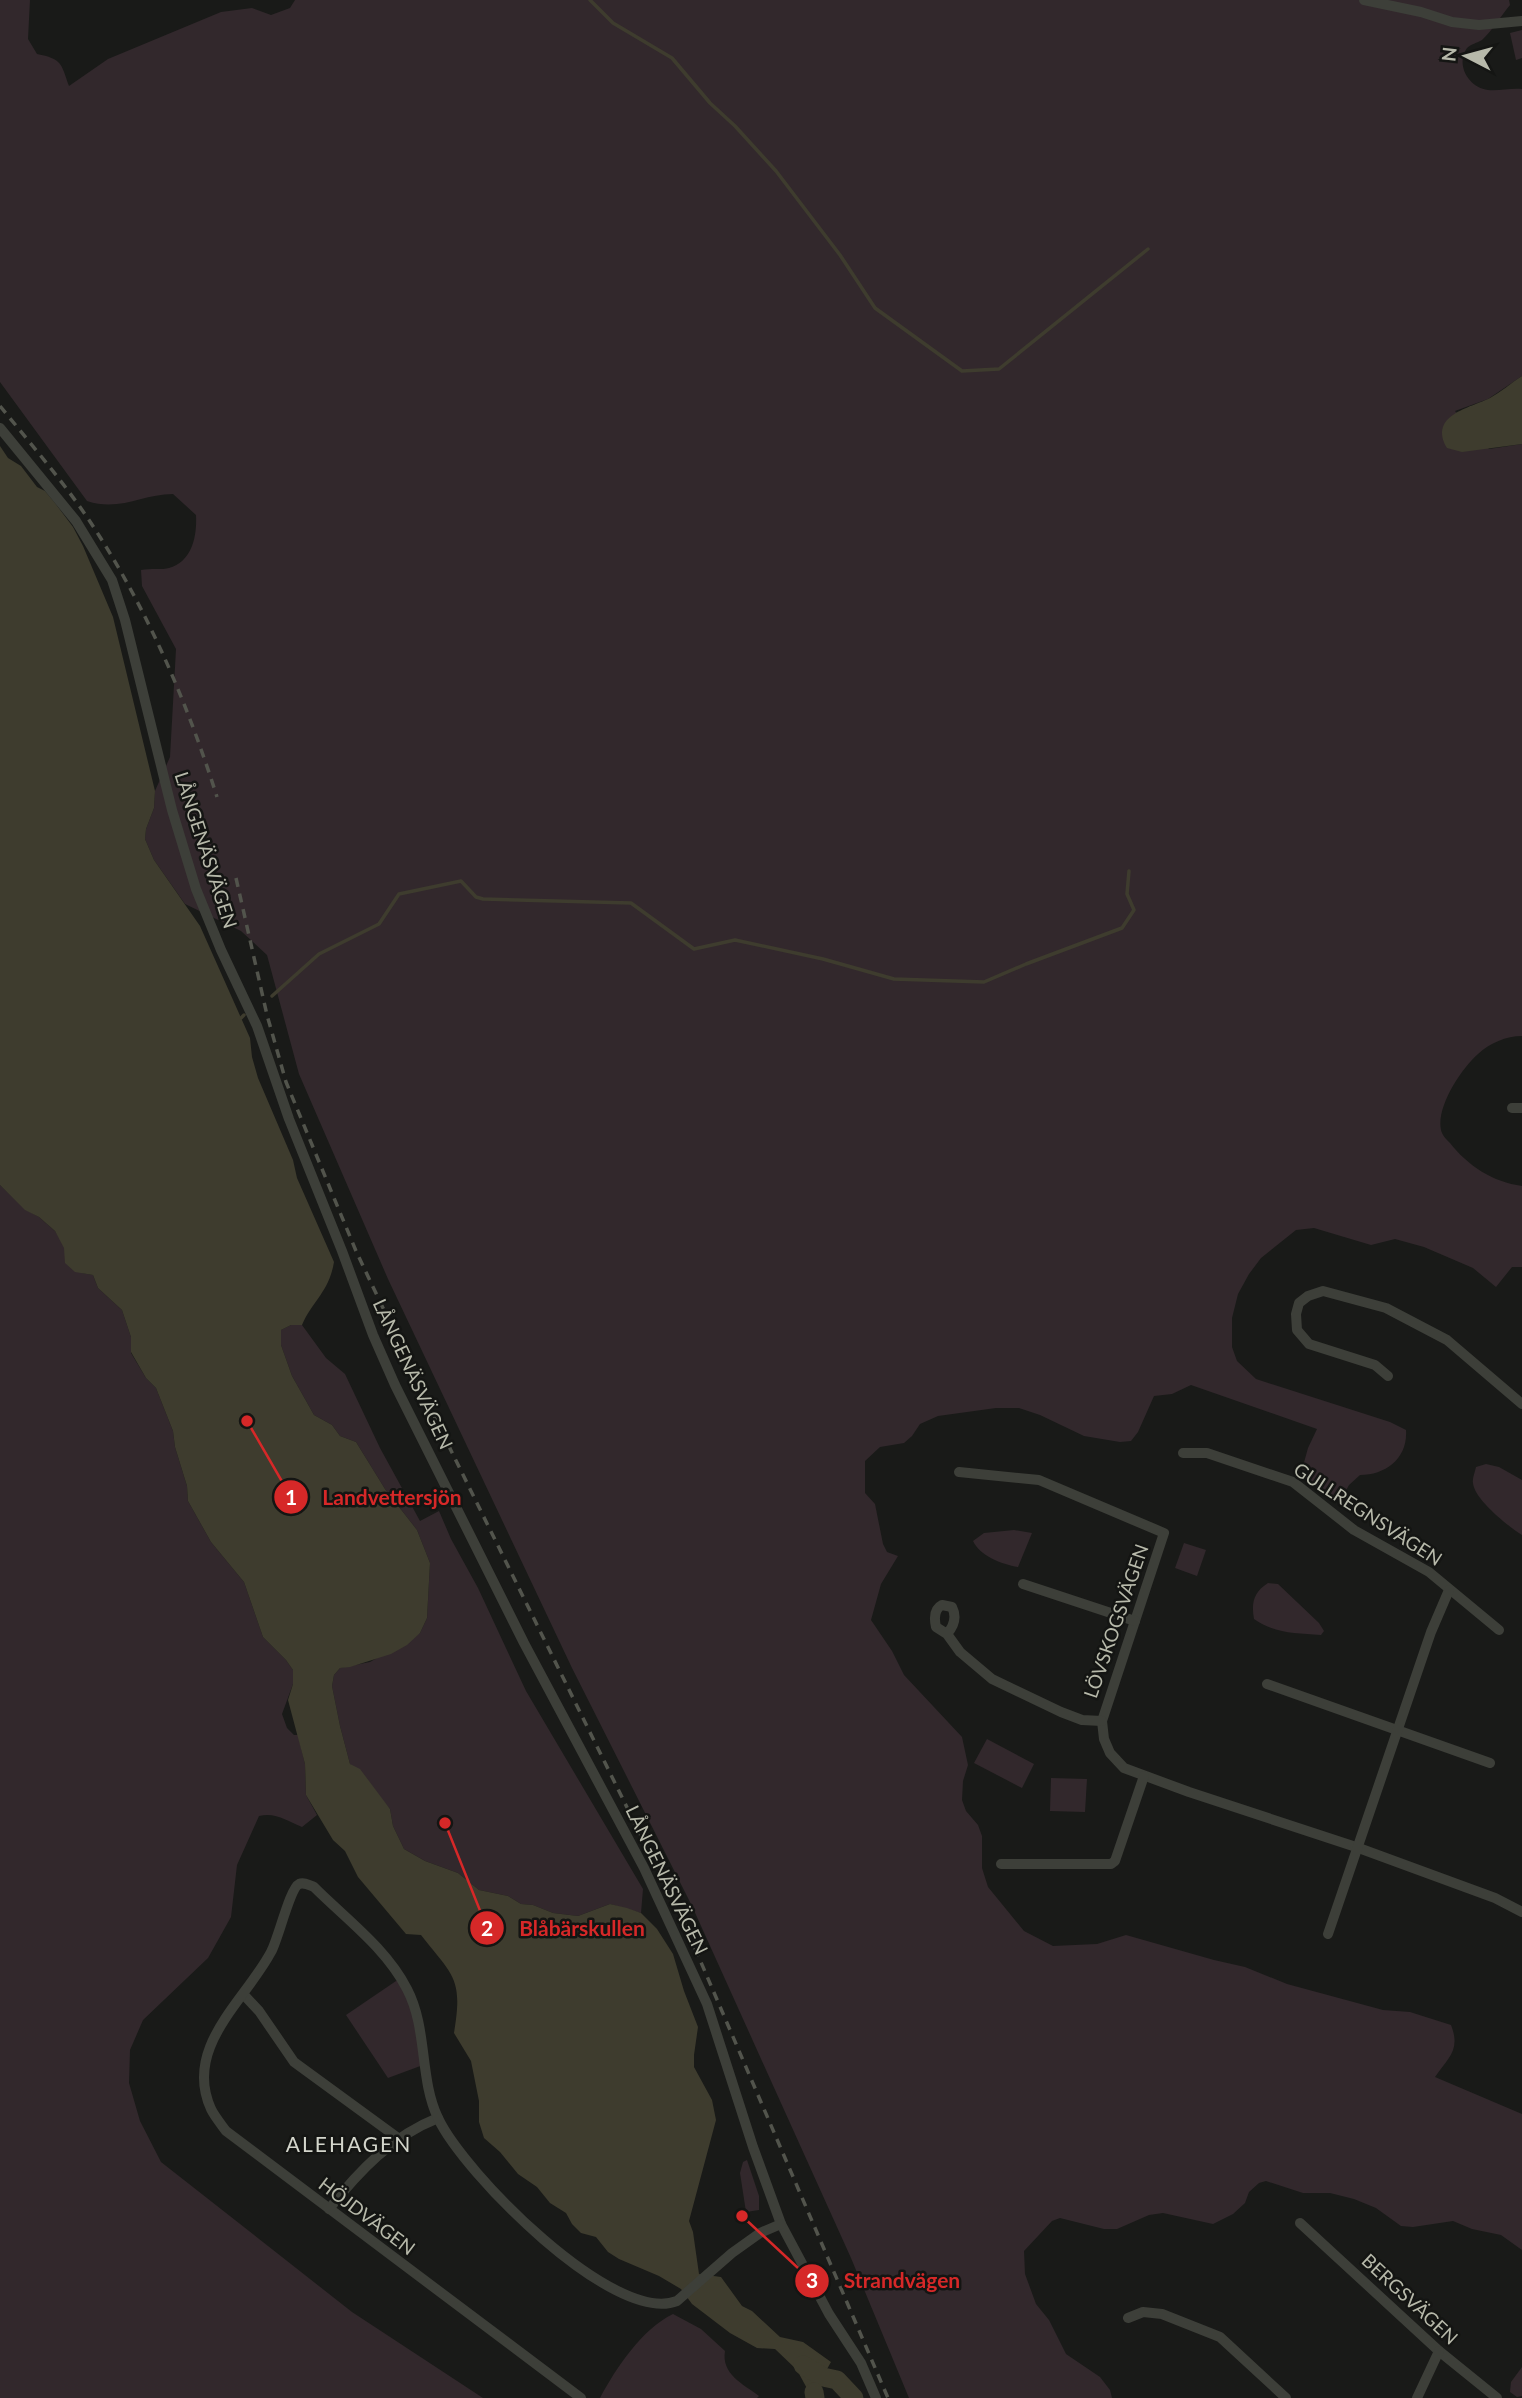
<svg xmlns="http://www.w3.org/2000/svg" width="1522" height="2398" font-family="Lato,sans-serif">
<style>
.green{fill:#32282c}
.water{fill:#3e3c2e}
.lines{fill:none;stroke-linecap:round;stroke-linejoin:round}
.stream{stroke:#3e3c2e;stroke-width:3.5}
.river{stroke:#3e3c2e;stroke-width:19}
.minor{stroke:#3d3f39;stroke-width:10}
.rail{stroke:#52544c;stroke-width:3.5;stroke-dasharray:9 7;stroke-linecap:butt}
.labels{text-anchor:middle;stroke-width:5;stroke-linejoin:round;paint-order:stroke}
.street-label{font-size:19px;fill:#b7b9aa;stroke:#141513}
.neighbourhood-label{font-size:21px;letter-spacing:2px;fill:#d3d5cb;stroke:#141513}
.leader{fill:none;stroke:#d62828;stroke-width:2.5}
.callout-dot{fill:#d62828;stroke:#141513;stroke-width:2.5}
.mark-label{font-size:21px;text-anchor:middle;font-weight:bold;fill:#fff}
.callout-label{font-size:21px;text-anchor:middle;font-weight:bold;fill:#d62828;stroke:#141513;stroke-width:5;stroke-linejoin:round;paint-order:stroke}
</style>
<rect width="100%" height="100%" fill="#191a18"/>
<g class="green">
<path d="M0,0h30l-2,39 9,15c25,5 24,9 32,32l39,-27 113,-47 31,-4 19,7 19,-7 5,-8h1214l1,5c-9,11 -18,26 -28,35 -5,3 -11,4 -15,8 -12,17 2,40 21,42 11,1 23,-2 34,-1v287l-34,23 -33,12 34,38 33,-5v592c-16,0 -32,7 -44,18 -17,15 -42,53 -37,76 1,5 5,9 9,13 18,23 43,39 72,43v81h-10l-16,20 -23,-19 -49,-21 -29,-8 -24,6 -57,-17 -18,2 -35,28 -12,16 -11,20 -6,24v29l5,14 19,18 134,43 16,8c2,28 -20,45 -46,45l-11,10 -6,11 -11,3 -32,-22 8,-29 9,-19 -126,-44 -19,9 -18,2 -16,36 -7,9 -11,1 -36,-6 -44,-21 -21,-7h-23l-58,8 -18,8 -8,12 -8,7 -24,4 -15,14v32l10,11 8,40 4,8 11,4 -17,28 -10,36 21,31 12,24 58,62 6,28 -5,16 -1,19 4,11 12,14 4,11v32l6,19 36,44 29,15 44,-2 29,-9 88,25 31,7 42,17 96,26 27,2 41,13c10,25 -3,33 -16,52l87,37v136l-21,-15 -29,-6 -19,-8 -40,6 -12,-1 -25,-18 -22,-9 -24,-6h-27l-37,-12 -7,2 -10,9 -4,11 -12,11 -20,10 -50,-11 -14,2 -32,14h-13l-44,-11 -8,3 -28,30 1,23 11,30 13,16 17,34 34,23 10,13 2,8h-203l-58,-140 -159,-352 -120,-238 -184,-389 -89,-205 -32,-119 -26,-24 -56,-27 -31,-44 -9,-21 1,-10 8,-21 1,-17 15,-34 6,-108 -34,-63 -1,-16c9,-2 22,0 28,-2 24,-7 28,-33 27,-53l-23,-21c-31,0 -53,18 -86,7l-87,-119z"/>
<path d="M1522,30v28l-6,2 -6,-27z"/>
<path d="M0,1185l25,24 14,8 16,14 27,42 11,2 5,13 24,22 9,27v16l15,25 10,10 17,43 2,16 12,39 1,15 23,41 33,40 19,55 23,23 7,10v14l-11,30 5,14 7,7h4l7,29 1,31 11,20 -15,12c-15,-6 -26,-15 -43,-11l-22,49 -6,52 -23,41 -65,62 -13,30 -1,33 11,38 21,41 191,150 131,86h-483z"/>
<path d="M291,1325h11l24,33 19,16 35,74 40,73 19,-10 12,28 27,49 48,103 117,198 -2,24 -31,-9 -32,12 -25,-3 -20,-8 -12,-1 -13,-8 -29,-6 -21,-17 -33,-12 -21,-12 -11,-23 -3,-17 -40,-45 -10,-38 -8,-40 2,-11 6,-7 30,-6 50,-29 7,-15 3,-55 -13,-33 -32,-41 -29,-47 -16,-6 -8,-11 -18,-10 -22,-39 -11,-31v-15z"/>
<path d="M1486,1464l13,3 23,13v55c-13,-8 -48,-36 -49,-52 -1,-4 2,-11 3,-16z"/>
<path d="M1014,1530l18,3 -14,34c-17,-3 -38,-11 -45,-26l11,-8z"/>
<path d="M1184,1543l22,7 -9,26 -22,-8z"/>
<path d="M1268,1583l10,1 41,39 5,8 -3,4c-26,-2 -45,-1 -67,-16 -3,-17 0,-27 14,-36z"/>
<path d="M987,1739l47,25 -12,24 -48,-25z"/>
<path d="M1051,1778l36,1 -2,33 -35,-1z"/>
<path d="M399,1979l16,31 8,55 -35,13 -42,-63z"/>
<path d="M747,2160l12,36v14l-13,2 -6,-39 3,-11z"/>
<path d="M673,2314l28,15 24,22c-4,23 18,33 34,45l-2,2h-157c16,-30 42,-69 73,-84z"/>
<path d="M1522,2367v29l-5,1 -7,-5 1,-10z"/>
</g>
<g class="water">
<path d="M1522,376v68l-60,8 -15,-4c-19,-33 23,-40 43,-50 11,-6 21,-15 32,-22z"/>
<path d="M0,446l8,12 13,8 16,21 8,4 10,12 18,24 10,19 30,71 42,174 -1,17 -8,21 -1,10 9,21 46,66 21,47 29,65 2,19 6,21 35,82 4,18 37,84c-5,30 -21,38 -32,63h-11l-10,5v15l11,31 22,39 18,10 8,11 16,6 29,47 32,41 13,33 -3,55 -7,15 -13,12 -16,9 -41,13 -10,1 -6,7 -2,11 8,40 10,38 10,5 30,40 3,17 11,23 21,12 33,12 21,17 29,6 13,8 12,1 20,8 25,3 32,-12 17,4 14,5 16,16 16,25 11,37 14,36 -4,28v12l18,33 4,20 -27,101 4,11 6,42 22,3 21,29 10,5 28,26 23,5 28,20 -17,30 -4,2 -13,-24 -22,-21 -18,-1 -27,-15 -38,-29 -11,-15 -22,-13 -40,-17 -11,-7 -12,-15 -15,-4 -9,-9 -6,-11 -16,-10 -13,-16 -19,-13 -18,-22 -16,-14 -5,-16v-21l-8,-40 -17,-28c9,-55 0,-56 -33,-98l-15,-1 -48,-57 -13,-26 -12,-11 -27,-45 -1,-31 -17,-64 5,-16v-14l-7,-10 -23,-23 -19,-55 -33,-40 -23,-41 -1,-15 -12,-39 -2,-16 -17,-43 -10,-10 -15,-26v-15l-9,-27 -24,-22 -5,-13 -18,-3 -10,-9 -1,-15 -9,-17 -16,-14 -14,-7 -25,-25z"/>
</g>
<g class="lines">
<g class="stream">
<path d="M590,0l23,23 59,35 38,45 25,23 41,45 64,84 35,53 87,63 37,-2 149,-120"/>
<path d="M272,996l47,-42 60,-30 20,-30 62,-13 15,16 7,2 148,4 63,46 41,-9 88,19 71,20 90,3 42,-18 96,-36 12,-18 -7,-16 2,-23"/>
<path d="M241,1018l3,-3"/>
</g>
<g class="river">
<path d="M803,2365l20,12 14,3 17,18"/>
<path d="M814,2392l1,6"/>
</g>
<g class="minor">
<path d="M1364,0l57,12 31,10 27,3 43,-4"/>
<path d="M0,428l76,93 36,59 13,40 47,190 24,79 25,61 36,76 32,93 53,132 31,84 22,50 129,258 120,225 63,136 46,143 28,77 48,90 32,49 15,35"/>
<path d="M1512,1108h10"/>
<path d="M1388,1376l-13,-11 -66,-21 -12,-14 -1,-16 3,-11 9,-7 15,-5 63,17 61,32 75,64"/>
<path d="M1183,1453h24l86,29 61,48 75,42 70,58"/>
<path d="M959,1472l80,8 125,53 -62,188 2,18 6,14 14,15 65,24 167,55 139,51 27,14"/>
<path d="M1023,1584l112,37"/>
<path d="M947,1634c7,-8 10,-17 5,-27l-10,-2c-8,4 -8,13 -6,22l11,7 13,18 32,27 69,33 21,8 20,1"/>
<path d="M1267,1684l223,79"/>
<path d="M1001,1864h110l4,-3 29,-85"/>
<path d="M1328,1934l103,-302 18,-42"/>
<path d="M244,1995l15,16 35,51 104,76"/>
<path d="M329,2209c30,-38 63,-73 109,-91"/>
<path d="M1300,2223l139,128 58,47"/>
<path d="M1128,2318l15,-6 19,2 58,23 66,61"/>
<path d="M581,2398l-355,-267c-5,-7 -11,-14 -15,-22 -28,-62 34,-108 60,-157 7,-12 19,-64 28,-68 5,-2 10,1 15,3 32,32 72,61 93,102 21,40 12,89 31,129 25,54 176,208 239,183l55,-48 28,-20 21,-9"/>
<path d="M1417,2398l22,-47"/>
</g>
<g class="rail">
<path d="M0,406c30,37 62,74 89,114 57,86 97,179 128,277"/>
<path d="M236,878l31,137 19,67 70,169 80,169 249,505 203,473"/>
</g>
</g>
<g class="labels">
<g class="street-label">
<text transform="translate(206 850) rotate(72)" y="7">LÅNGENÄSVÄGEN</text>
<text transform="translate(413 1374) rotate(65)" y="7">LÅNGENÄSVÄGEN</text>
<text transform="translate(1368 1514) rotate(33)" y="7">GULLREGNSVÄGEN</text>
<text transform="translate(1116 1621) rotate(-71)" y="7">LÖVSKOGSVÄGEN</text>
<text transform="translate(667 1880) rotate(64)" y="7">LÅNGENÄSVÄGEN</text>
<text transform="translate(367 2216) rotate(37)" y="7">HÖJDVÄGEN</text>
<text transform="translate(1410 2299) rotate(43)" y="7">BERGSVÄGEN</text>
</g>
<g class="neighbourhood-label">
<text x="349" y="2152">ALEHAGEN</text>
</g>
</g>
<path class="leader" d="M247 1421L291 1497M445 1823L487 1928M742 2216L812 2281"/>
<g class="callout-dot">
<circle cx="247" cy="1421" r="7"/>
<circle cx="445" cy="1823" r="7"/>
<circle cx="742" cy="2216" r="7"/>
<circle cx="291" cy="1497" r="18"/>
<circle cx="487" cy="1928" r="18"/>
<circle cx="812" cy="2281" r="18"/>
</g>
<g class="mark-label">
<text x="291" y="1505">1</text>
<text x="487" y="1936">2</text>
<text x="812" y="2288">3</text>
</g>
<g class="callout-label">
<text x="392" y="1505">Landvettersjön</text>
<text x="582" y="1936">Blåbärskullen</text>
<text x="902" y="2288">Strandvägen</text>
</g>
<g transform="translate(1466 56) rotate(276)" stroke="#141513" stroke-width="5" paint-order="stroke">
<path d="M0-5L12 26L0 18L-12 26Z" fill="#b7b9aa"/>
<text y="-10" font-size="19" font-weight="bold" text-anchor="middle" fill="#b7b9aa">N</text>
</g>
</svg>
